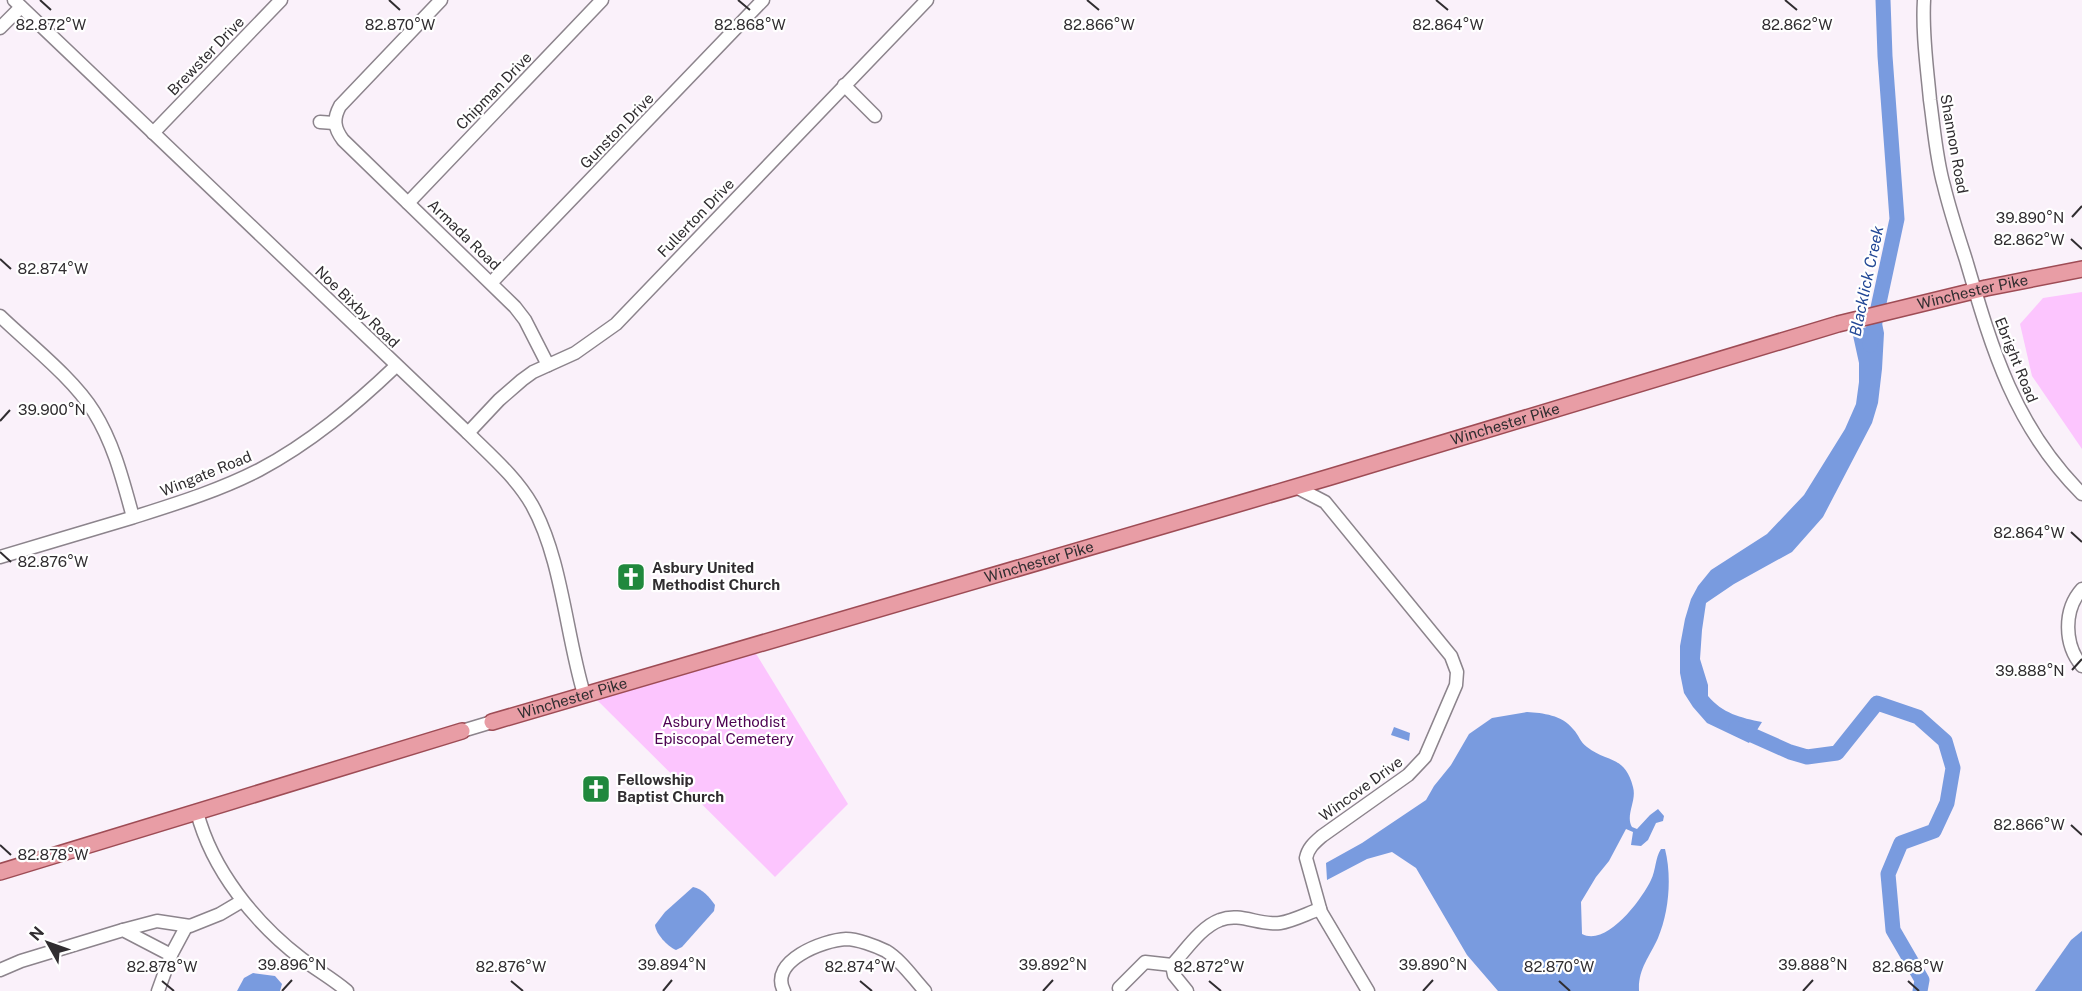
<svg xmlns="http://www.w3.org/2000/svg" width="2082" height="991" font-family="'Public Sans',sans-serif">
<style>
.green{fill:#fcc5fe}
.water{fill:#799bdf}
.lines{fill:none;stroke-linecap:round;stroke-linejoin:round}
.river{stroke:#799bdf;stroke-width:15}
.minor-casing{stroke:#8c848c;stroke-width:15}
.major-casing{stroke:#9e4c55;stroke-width:18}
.minor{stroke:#fff;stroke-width:12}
.major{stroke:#e89da5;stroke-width:15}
.ticks{fill:none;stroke:#302d30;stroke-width:2}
.labels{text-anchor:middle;stroke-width:4.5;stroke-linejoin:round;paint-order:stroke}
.street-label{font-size:15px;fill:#302d30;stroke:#fff}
.poi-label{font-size:15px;font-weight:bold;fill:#302d30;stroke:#fff;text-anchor:start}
.park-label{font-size:15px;fill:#4d0252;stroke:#fff}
.water-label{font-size:16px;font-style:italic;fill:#234896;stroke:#fff}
.ticks-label{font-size:15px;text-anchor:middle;fill:#302d30;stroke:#fff;stroke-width:4.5;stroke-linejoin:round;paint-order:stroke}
</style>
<rect width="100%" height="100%" fill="#faf1fa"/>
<g class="green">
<path d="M2082,292v157l-50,-73 -12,-52 23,-26z"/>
<path d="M755,652l93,152 -73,73 -180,-179z"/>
</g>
<g class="water">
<path d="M1882,323l2,10 -2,36 -4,34 -6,20 -49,94 -31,35 -58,32 -28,19 -4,27 -2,29 8,26v11c14,17 33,22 54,26l-13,21 -42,-20 -14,-16 -9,-14 -4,-20v-27l5,-27 6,-20 7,-13 13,-16 56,-36 37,-39 41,-66 11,-25 3,-22v-19l-7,-32z"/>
<path d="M1527,712c16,1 35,3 46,17 6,6 7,13 14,18 20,16 38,8 46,40 4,14 -8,28 -1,40l5,2 13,-14 8,-6 6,7 -1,5 -7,2 -8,17 -7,6 -10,-1 2,-13 -7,-3 -17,32 -13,16 -15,25 1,32c25,13 60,-35 69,-54 5,-10 4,-22 10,-31h4c7,28 4,63 -7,89 -9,20 -20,31 -19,53h-141l-31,-36 -51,-87 -24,-16 -25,7 -40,21 -1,-17 36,-20 64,-43 8,-14 17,-21 18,-31 23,-16z"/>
<path d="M1394,727l16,6 -1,8 -18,-6z"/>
<path d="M693,887c10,2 16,10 22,18l-1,6 -32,36 -6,3c-9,-4 -20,-16 -21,-25l10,-13z"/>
<path d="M2082,931v60h-47l36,-51z"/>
<path d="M253,973l22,3 7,8 -2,7h-43l7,-13z"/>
</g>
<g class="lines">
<g class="river">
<path d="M1870,345l27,-126 -12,-163 -2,-56"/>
<path d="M1736,728l54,24 17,5 30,-4 40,-50 41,14 27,24 8,27 -6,35 -13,28 -33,12 -13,31 5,56 29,50 -2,11"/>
</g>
<g class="minor-casing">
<g id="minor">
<path d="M14,0l454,433c22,22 48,44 64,72 30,54 34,130 52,189"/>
<path d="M441,0l-101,106c-7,13 -6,22 3,34l172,167 10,13 23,45"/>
<path d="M1924,0c-2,33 3,67 6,100 4,28 6,58 14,86 6,25 14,49 22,74 26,89 48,166 116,234"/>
<path d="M0,28l21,-21"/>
<path d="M844,85l31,31"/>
<path d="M320,122l14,1"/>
<path d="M153,133l128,-133"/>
<path d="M408,203l194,-203"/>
<path d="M492,282l271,-282"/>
<path d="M0,316c29,28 73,62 94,96 20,32 29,69 39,105"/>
<path d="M468,433l31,-33 23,-20 11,-8 42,-19 41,-29 311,-324"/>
<path d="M1296,487l29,15 126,154 6,16 -1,13 -31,72 -17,18 -86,61c-8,7 -14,12 -16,22l15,54 47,79"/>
<path d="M0,557c44,-13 87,-26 131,-39 44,-14 87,-27 128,-48 51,-27 95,-64 137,-104"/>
<path d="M2082,589c-19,21 -18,56 0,77"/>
<path d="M462,731l30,-9"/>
<path d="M197,812c15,58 58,111 105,147 15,11 31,20 45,32"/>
<path d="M123,930l34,-9 33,5 30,-12 22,-13"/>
<path d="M1172,965c14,-15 29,-38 48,-45 20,-8 40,6 60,3 13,-2 28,-10 40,-14"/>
<path d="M1172,965l2,10 13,16"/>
<path d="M0,970l21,-9 102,-31 48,25"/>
<path d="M1119,988l26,-26 27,3"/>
<path d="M158,991l13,-36 15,-28"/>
<path d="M784,991c-16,-30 40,-51 62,-52 11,0 30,7 40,12 15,9 27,27 39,40"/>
</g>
</g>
<g class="major-casing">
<g id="major">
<path id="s1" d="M492,722l838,-245 508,-153 148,-36 96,-19"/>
<path d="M0,872l462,-141"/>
</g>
</g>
<use href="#minor" class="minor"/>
<use href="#major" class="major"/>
</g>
<path class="ticks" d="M40,0l11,10M389,0l11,10M738,0l12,10M1087,0l12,10M1436,0l12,10M1785,0l12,10M2072,217l10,-11M2071,239l11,10M0,259l11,10M0,421l10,-11M2071,532l11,10M0,552l11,10M2072,670l10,-11M2071,825l11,10M0,845l11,10M162,981l12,10M511,981l12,10M860,981l12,10M1209,981l12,10M1559,981l11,10M1908,981l11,10M282,991l10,-11M663,991l9,-11M1043,991l10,-11M1423,991l10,-11M1803,991l10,-11"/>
<defs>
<g id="church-square" transform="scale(1.5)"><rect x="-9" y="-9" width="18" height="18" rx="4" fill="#20883d" stroke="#fff"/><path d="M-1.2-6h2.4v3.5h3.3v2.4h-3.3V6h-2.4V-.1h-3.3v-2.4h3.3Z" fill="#fff"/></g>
</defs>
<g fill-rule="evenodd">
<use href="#church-square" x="631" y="577"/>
<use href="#church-square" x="596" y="789"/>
</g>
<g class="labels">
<g class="street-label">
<text transform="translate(206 56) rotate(-46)" y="5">Brewster Drive</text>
<text transform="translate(494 91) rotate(-46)" y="5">Chipman Drive</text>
<text transform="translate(617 131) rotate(-46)" y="5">Gunston Drive</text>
<text transform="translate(1954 144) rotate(80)" y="5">Shannon Road</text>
<text transform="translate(696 218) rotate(-46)" y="5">Fullerton Drive</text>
<text transform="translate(464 235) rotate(44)" y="5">Armada Road</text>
<text dy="5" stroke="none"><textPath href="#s1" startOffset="1542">Winchester Pike</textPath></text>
<text transform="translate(357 307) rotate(44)" y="5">Noe Bixby Road</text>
<text transform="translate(2016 360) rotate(68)" y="5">Ebright Road</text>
<text dy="5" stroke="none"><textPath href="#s1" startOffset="1056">Winchester Pike</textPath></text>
<text transform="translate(206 474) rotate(-22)" y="5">Wingate Road</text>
<text dy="5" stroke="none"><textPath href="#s1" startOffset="570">Winchester Pike</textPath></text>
<text dy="5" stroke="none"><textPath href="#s1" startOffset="84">Winchester Pike</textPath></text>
<text transform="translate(1361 789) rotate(-36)" y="5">Wincove Drive</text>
</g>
<g class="poi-label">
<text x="652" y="573">Asbury United<tspan x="652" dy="17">Methodist Church</tspan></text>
<text x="617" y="785">Fellowship<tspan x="617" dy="17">Baptist Church</tspan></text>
</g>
<g class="park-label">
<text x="724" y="727">Asbury Methodist<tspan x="724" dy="17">Episcopal Cemetery</tspan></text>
</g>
<g class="water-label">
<text transform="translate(1866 281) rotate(-78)" y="6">Blacklick Creek</text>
</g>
</g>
<g class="ticks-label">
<text x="400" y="30">82.870°W</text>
<text x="51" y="30">82.872°W</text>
<text x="750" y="30">82.868°W</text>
<text x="1099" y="30">82.866°W</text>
<text x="1448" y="30">82.864°W</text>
<text x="1797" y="30">82.862°W</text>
<text x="2030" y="223">39.890°N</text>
<text x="2029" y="245">82.862°W</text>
<text x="53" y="274">82.874°W</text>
<text x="52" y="415">39.900°N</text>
<text x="2029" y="538">82.864°W</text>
<text x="53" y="567">82.876°W</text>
<text x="2030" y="676">39.888°N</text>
<text x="2029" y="830">82.866°W</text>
<text x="53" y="860">82.878°W</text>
<text x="292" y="970">39.896°N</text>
<text x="672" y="970">39.894°N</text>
<text x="1053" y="970">39.892°N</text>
<text x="1433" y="970">39.890°N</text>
<text x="1813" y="970">39.888°N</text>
<text x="162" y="972">82.878°W</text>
<text x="511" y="972">82.876°W</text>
<text x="860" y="972">82.874°W</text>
<text x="1209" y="972">82.872°W</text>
<text x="1559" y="972">82.870°W</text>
<text x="1908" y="972">82.868°W</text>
</g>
<g transform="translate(48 943) rotate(310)" stroke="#ffffff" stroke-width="4.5" paint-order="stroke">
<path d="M0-4.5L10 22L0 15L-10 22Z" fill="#302d30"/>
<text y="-9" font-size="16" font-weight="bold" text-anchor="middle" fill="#302d30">N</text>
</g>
</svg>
